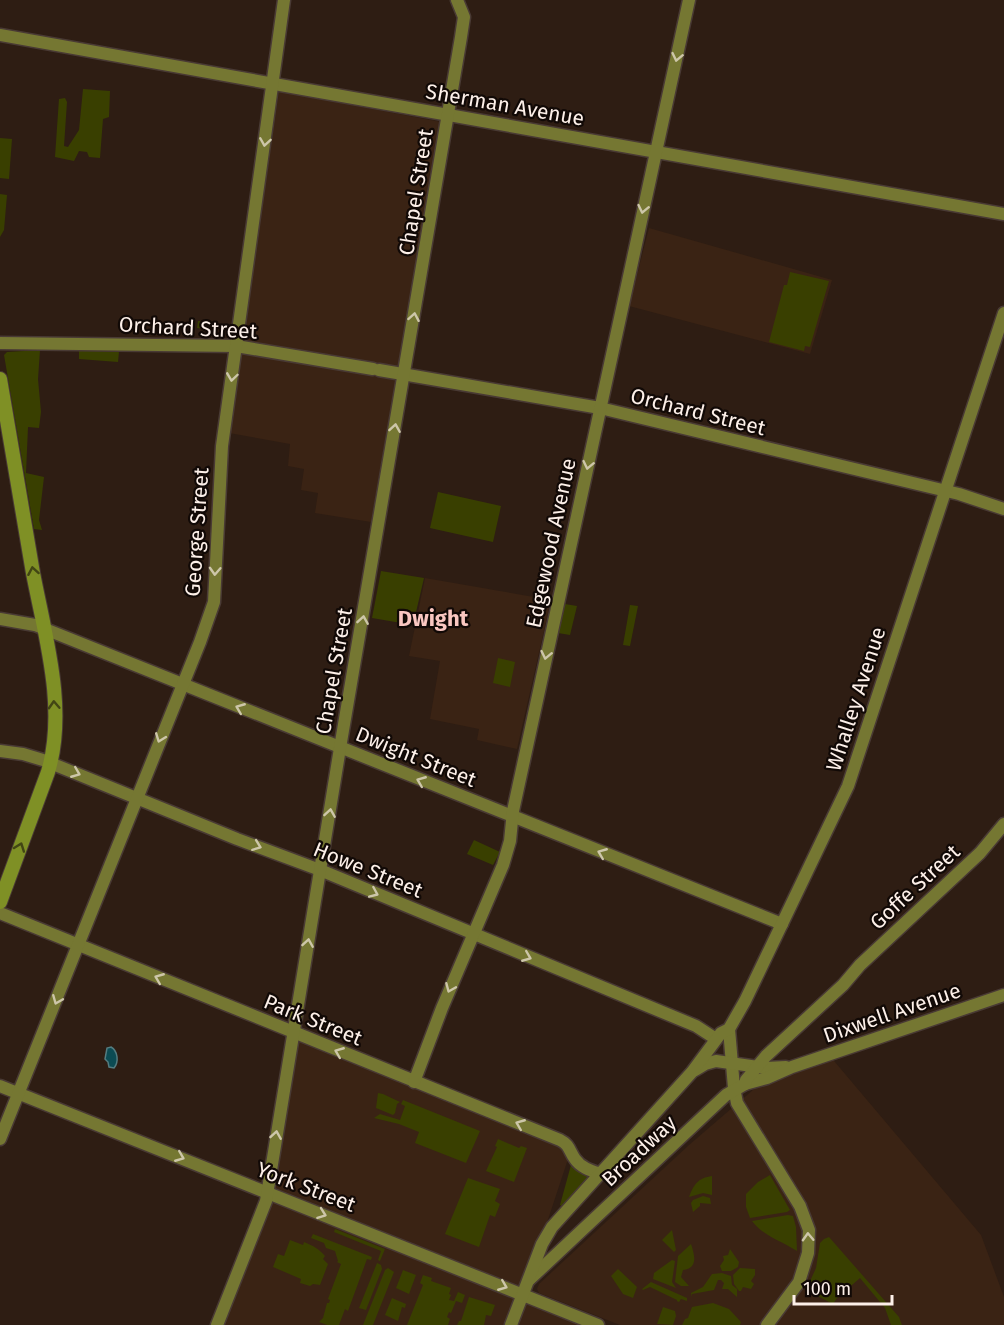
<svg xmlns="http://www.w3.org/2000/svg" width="1004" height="1325" font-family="'Fira Sans',sans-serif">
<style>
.built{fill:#3a2314}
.green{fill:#393f00}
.water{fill:#0c4b53;stroke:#547c80;stroke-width:1.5}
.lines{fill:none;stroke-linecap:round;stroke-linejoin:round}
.major-casing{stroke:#493a34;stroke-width:15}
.highway-casing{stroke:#493a34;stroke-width:16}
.major{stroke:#757732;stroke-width:12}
.highway{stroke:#7f9025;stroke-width:14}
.oneway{stroke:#cdc6a9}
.oneway2{stroke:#424614}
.labels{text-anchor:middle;stroke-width:4.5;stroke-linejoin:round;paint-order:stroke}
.street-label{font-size:21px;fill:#fdf0e9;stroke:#110906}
.neighbourhood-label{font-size:22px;font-weight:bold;fill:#fac7c1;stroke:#110906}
</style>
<rect width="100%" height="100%" fill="#2e1d13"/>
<g class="built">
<path d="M279,91l162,31 -70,400 -56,-9 3,-20 -17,-3 3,-21 -16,-3 2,-22 -61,-11z"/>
<path d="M649,228l183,52 -22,74 -181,-48z"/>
<path d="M425,578l126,22 -34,149 -40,-9 2,-11 -49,-10 10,-58 -31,-5z"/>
<path d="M293,1033l278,117 -48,145 75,30h-381l49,-124z"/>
<path d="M829,1055l152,180 23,62v28h-384l-81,-32 -2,-4 2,-5 150,-139 78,-67z"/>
</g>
<g class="green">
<path d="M83,89l27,2 -1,26 -6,2 -3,39 -11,-1 -2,-5 -8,-1 -5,10 -19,-4 4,-58 6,-1 2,4 -3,44 4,1 11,-17z"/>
<path d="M0,138l12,1 -3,40 -9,-1z"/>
<path d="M0,194l7,1 -3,35 -4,7z"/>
<path d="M790,272l39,9 -19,66 -5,-1 -1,5 -35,-9 15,-57h3z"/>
<path d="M198,321l19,1 -1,8 -19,-2z"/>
<path d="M40,350l-2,29 3,33 -2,16 -11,-1 -2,46 18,4 -5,43 3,10 -8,-1 -30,-174 3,-3z"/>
<path d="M79,350l40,2 -1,10 -39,-3z"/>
<path d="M438,492l63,14 -8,36 -63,-14z"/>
<path d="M381,571l43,7 -11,47 -41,-7z"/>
<path d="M565,604l12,2 -7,29 -12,-2z"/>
<path d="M630,605l8,1 -8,40 -7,-1z"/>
<path d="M498,658l17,4 -5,25 -17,-4z"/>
<path d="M474,840l26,12 -7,13 -26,-11z"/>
<path d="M378,1093l5,1 17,8 -3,2 -2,9 -2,2 -17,-7z"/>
<path d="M403,1100l77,31 -14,32 -51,-20 4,-11 -20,-8 -25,-6 6,-4 20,6 5,-14 -4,-2z"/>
<path d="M498,1139l21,9 2,-2 6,2 -13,34 -28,-11 11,-24 -2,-1z"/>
<path d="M571,1165l22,11 -30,31 -3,-2z"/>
<path d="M770,1175l20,35 -3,2 -37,6 -4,-11v-13l12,-12z"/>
<path d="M712,1176v19l-9,-2 -14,4c5,-13 9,-19 23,-21z"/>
<path d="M468,1178l32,11 -5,12 5,3 -5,13 -5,-2 -11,32 -34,-13z"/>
<path d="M703,1196l7,2 1,6 -11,-1v3l-7,6 -2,-9 2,-3z"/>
<path d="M788,1215l5,1 3,11 1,24c-15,-10 -34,-15 -45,-30z"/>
<path d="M335,1229l50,20 -5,12 -2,-1 3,-9 -47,-19z"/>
<path d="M672,1230l4,20 -2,2 -12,-12z"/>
<path d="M313,1234l59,23 -1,3 -4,-1 -19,52 -3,-2 -6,16h-12l-8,-3 4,-4 4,-15h2l1,-3 -2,-1 13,-35 -4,-2 1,-1 -3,-10 -9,-3 -2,-5 -13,-5z"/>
<path d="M829,1237l70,80 3,8h-11l-6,-17 -25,-30 -23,20 -4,6 -27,-14 10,-22 4,-25 4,-4z"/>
<path d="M290,1240l13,5 1,-3c10,4 15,7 21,14l-2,3 5,5 -8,21 -7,-1 -3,2 -10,-3 1,-4 -28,-12 5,-13 6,2z"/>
<path d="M691,1244c4,12 7,24 -8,26l-2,7 8,9h-8l-6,-4 3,-26z"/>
<path d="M730,1249l9,13 -1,5 -7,4h-9l-2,-5 4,-6 -1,-4 5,-1z"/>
<path d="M672,1260l3,1 -3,21 4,6 -23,-9 1,-6z"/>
<path d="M377,1263l4,2 1,4 -16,41 -7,-2z"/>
<path d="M388,1268l6,4 -21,53h-10l22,-55z"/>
<path d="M740,1268l15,1v6l-4,6 3,3 -3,5 -8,-2 -2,4h-2l-5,-7 -1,-9z"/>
<path d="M618,1269l19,18 -4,11 -10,-4 -12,-18z"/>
<path d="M403,1270l13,5 -7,19 -13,-6z"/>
<path d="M722,1273l9,3 1,9 5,4v8l-9,-8h-6l2,-6 -3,-3h-3l-4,10 -22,4v3l-1,-4 12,-6 9,-13z"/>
<path d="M423,1275l9,3 -1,3 20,7 -2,6 2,1 -2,5 5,1 4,-9 7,3 -3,8 -6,-2 -5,12 -2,-1 -2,5 3,2 -2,6h-41l16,-40 -3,-2z"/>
<path d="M651,1282l36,16v3l-6,-2 -2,3 -2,-1v-1l-27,-13 -7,3 -1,-1z"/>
<path d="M469,1297l26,8 -4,11 -5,-1 -2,10h-27l2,-4h2z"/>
<path d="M392,1298l14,6 -1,4 -3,-1 -4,14 -13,-6z"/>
<path d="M713,1303l16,6 12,13 -1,3h-58l3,-6 3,-1 4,-11z"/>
<path d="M663,1307l12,4 1,5 -3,9 -16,-1z"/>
</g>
<path class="water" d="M111,1047c7,4 8,15 3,21l-5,-1 -1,-5 -3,-3 2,-11z"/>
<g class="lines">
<g class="major-casing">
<g id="major">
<path d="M0,35l1004,179"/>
<path d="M0,343l236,3 137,23"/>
<path d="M379,370l221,38 359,86 45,15"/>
<path d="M0,619l35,6 747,299"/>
<path d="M0,751l23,3 20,6 194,79 83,31 376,156 20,13"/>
<path d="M0,913l560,227c10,5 9,11 15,19 6,9 17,12 26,15"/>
<path d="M729,1029l5,59 3,15 63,103 9,24 -1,23 -9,29 -32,43"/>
<path d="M695,1070l10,-6 11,-3 50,7 20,-1"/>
<path d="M414,1082l28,-74 61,-143 7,-24 3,-30 176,-811"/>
<path d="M745,1084l22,-6 25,-11 212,-72"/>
<path d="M0,1086l598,239"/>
<path d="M0,1139l200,-497 14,-40 8,-156 62,-446"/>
<path d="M529,1280l197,-185 19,-11 1,-4 20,-24 77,-71 17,-20 120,-112 24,-29"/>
<path d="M217,1325l49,-124 74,-453 121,-711 3,-20 -7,-17"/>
<path d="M511,1325l31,-81 10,-17 140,-155 29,-39 8,-4 16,-28 103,-215 156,-473"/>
</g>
</g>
<g class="highway-casing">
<path id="highway" d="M0,379c11,65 22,129 33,194 12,63 34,135 15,199l-48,130"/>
</g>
<use href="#major" class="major"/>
<use href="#highway" class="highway"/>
</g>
<defs><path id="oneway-chevron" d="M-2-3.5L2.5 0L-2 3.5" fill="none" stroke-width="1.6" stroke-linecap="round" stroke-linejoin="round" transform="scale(1.5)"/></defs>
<g class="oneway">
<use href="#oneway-chevron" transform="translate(677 57) rotate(102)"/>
<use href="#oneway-chevron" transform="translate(265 142) rotate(99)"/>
<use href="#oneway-chevron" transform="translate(643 209) rotate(102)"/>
<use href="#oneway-chevron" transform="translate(414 317) rotate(-80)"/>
<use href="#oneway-chevron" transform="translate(232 377) rotate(98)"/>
<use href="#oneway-chevron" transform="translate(395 428) rotate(-81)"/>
<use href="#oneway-chevron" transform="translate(588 465) rotate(102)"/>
<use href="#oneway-chevron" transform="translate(215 571) rotate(93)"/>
<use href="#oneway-chevron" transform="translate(363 620) rotate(-81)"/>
<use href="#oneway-chevron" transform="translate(546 655) rotate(102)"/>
<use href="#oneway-chevron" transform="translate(240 708) rotate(-158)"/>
<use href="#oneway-chevron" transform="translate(160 738) rotate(111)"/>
<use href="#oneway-chevron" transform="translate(76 773) rotate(22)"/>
<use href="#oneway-chevron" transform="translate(421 781) rotate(-158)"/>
<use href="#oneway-chevron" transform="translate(330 813) rotate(-81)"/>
<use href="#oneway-chevron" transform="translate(257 846) rotate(21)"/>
<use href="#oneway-chevron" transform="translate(602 853) rotate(-158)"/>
<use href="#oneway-chevron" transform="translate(374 893) rotate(23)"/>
<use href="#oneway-chevron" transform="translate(308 943) rotate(-81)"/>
<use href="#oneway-chevron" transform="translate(527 957) rotate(22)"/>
<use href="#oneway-chevron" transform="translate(159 978) rotate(-158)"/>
<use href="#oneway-chevron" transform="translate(450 988) rotate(113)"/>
<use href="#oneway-chevron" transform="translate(57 1000) rotate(112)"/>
<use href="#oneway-chevron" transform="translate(339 1052) rotate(-158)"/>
<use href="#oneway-chevron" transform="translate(520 1124) rotate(-158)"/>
<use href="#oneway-chevron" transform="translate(276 1135) rotate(-81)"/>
<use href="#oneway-chevron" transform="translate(180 1157) rotate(22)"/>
<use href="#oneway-chevron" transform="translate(322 1214) rotate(20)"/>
<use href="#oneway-chevron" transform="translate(808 1237) rotate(-92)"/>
<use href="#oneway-chevron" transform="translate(503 1286) rotate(22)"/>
</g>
<g class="oneway2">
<use href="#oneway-chevron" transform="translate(33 571) rotate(-100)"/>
<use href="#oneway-chevron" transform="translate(54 705) rotate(-93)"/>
<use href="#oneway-chevron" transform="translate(20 847) rotate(-70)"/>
</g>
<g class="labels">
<g class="street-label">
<text transform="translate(505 105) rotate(10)" y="7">Sherman Avenue</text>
<text transform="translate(416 192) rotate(-81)" y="7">Chapel Street</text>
<text transform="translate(188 328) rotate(3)" y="7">Orchard Street</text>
<text transform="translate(698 412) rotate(14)" y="7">Orchard Street</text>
<text transform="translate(197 532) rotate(-86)" y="7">George Street</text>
<text transform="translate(551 543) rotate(-78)" y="7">Edgewood Avenue</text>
<text transform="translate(334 671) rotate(-80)" y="7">Chapel Street</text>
<text transform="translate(856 699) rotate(-72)" y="7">Whalley Avenue</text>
<text transform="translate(416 757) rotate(22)" y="7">Dwight Street</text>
<text transform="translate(368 870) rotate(22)" y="7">Howe Street</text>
<text transform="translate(915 887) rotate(-43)" y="7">Goffe Street</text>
<text transform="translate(892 1013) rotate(-19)" y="7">Dixwell Avenue</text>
<text transform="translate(313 1020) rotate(22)" y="7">Park Street</text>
<text transform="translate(639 1151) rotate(-43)" y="7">Broadway</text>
<text transform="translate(306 1187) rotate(21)" y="7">York Street</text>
</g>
<g class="neighbourhood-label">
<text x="433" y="626">Dwight</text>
</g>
</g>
<path d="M794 1295v9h98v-9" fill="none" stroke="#fdf0e9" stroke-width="3"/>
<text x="803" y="1295" font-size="18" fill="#fdf0e9" stroke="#110906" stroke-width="4.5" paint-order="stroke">100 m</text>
</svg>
